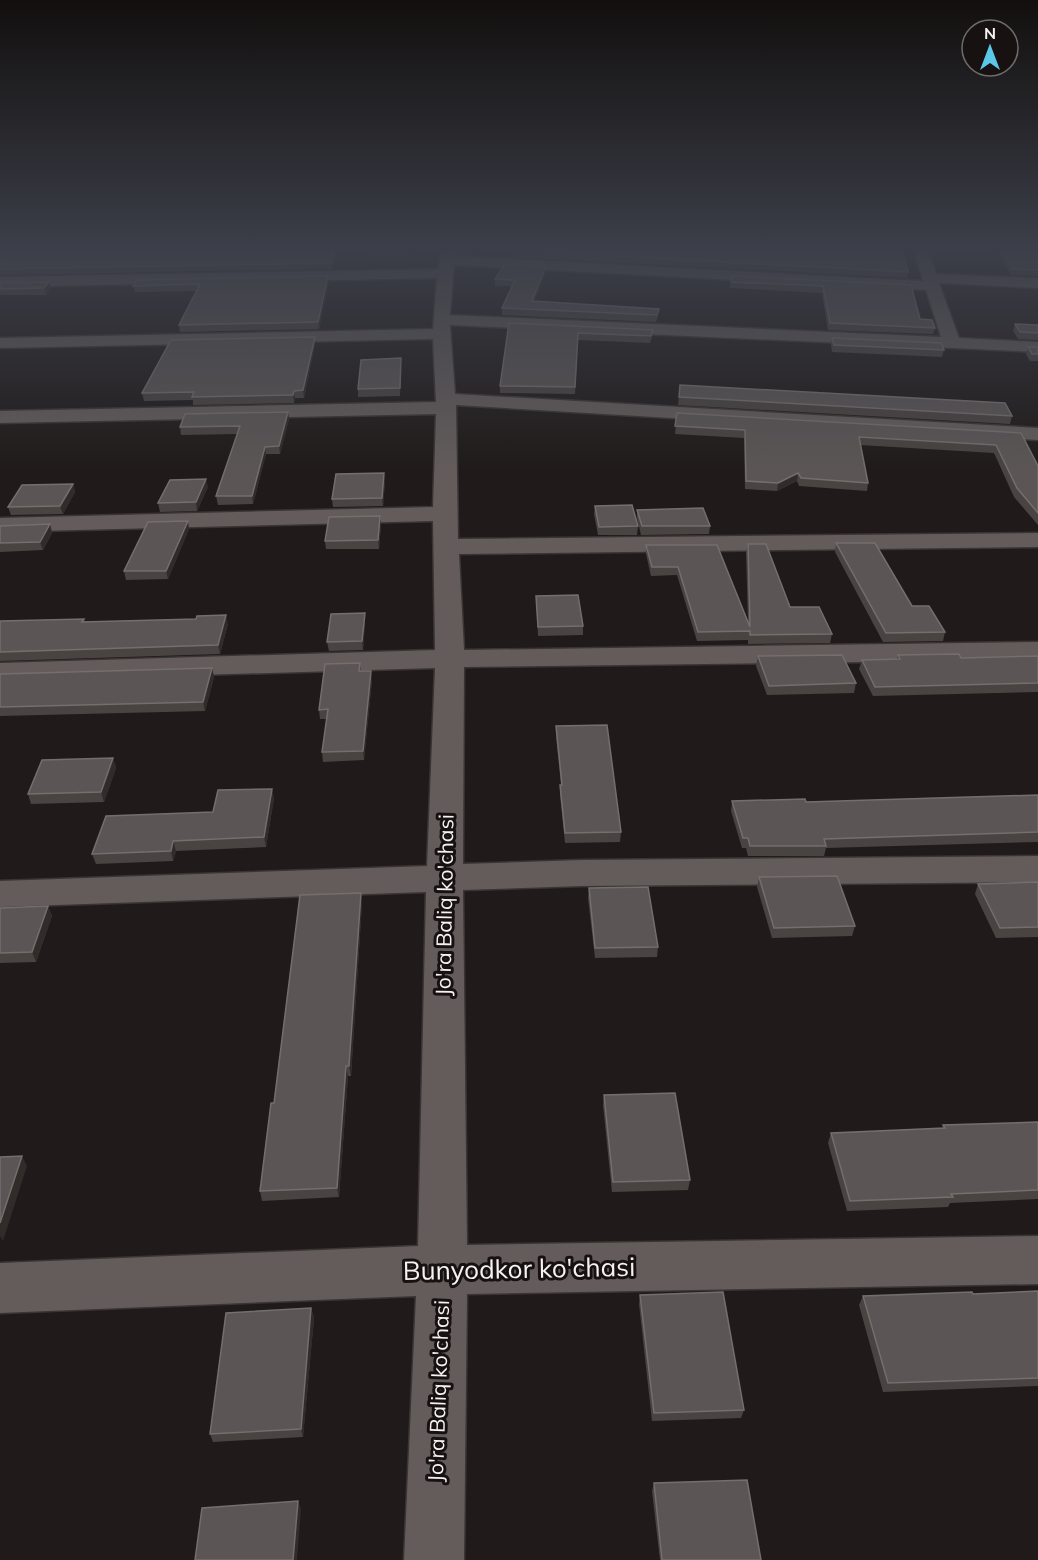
<svg xmlns="http://www.w3.org/2000/svg" width="1038" height="1560" font-family="Mulish,sans-serif">
<style>
.lines{fill:none;stroke-linecap:round;stroke-linejoin:round}
.street-casing{stroke:#393534;stroke-width:3}
.street{fill:#635c5b;fill-rule:evenodd}
.wall{fill:#494342}
.shaded-wall{fill:#312b2a}
.building{fill:#5b5655;stroke:#746e6d;stroke-width:1.5}
.labels{text-anchor:middle;stroke-width:6;stroke-linejoin:round;paint-order:stroke}
.street-label{font-size:21px;fill:#f5f2f1;stroke:#171211}
.near-street-label{font-size:26px;fill:#f5f2f1;stroke:#171211}
</style>
<rect width="100%" height="100%" fill="#201b1a"/>
<g class="lines">
<g class="street-casing">
<path id="street" d="M443,251h14l-1,5 467,25 -9,-30h14l8,23 102,4v10l-99,-5 20,55 79,4v10l-588,-27 5,69 583,34v12l-582,-35 2,134 580,-6v14l-579,7 5,96 574,-8v18l-574,7 -1,197 119,-4 456,-4v26l-456,4 -119,4 4,355 571,-9v48l-571,10 -3,266h-60l12,-264 -416,17v-50l418,-17 8,-354 -426,15v-26l427,-15 8,-198 -435,13v-18l435,-13 -2,-129 -433,11v-14l433,-11 3,-93 -436,9v-12l436,-9 -3,-63 -433,9v-10l433,-9 4,-51 -437,9v-10l438,-8zM454,265l472,25 15,47 -491,-22z"/>
</g>
<use href="#street" class="street"/>
</g>
<g class="wall">
<path d="M336,251l-4,18 -332,6v-19z"/>
<path d="M371,251h39v4l-38,1z"/>
<path d="M506,251h397l5,21 -1,6 -394,-21v-5z"/>
<path d="M968,251h70v25l-27,-1 -14,-23z"/>
<path d="M546,266v6l-12,30 124,14 -2,6 -154,-7v-7l10,-22h-17v-7z"/>
<path d="M732,276l179,9 9,34 15,9 -2,6 -105,-4 -6,-37 -92,-5z"/>
<path d="M49,282l2,6 -5,7h-46v-12z"/>
<path d="M329,282l-10,47 -139,3 -1,-7 18,-34 -62,1 -2,-6z"/>
<path d="M509,323l143,14 -2,6 -72,-3 -3,54 -75,-1v-7z"/>
<path d="M1015,324l23,1v15l-20,-1 -5,-8z"/>
<path d="M315,337v7l-11,54h-9l-1,5 -101,2v-5l-49,1 -2,-8z"/>
<path d="M832,338l112,12 -2,7 -110,-5 -1,-7z"/>
<path d="M1028,347h10v14h-8l-4,-7z"/>
<path d="M401,366l-1,30 -42,1v-8z"/>
<path d="M680,385l332,31 -2,8 -332,-19z"/>
<path d="M288,412l1,7 -9,35h-14l-13,50 -35,1 -2,-9 22,-62 -57,1 -1,-8z"/>
<path d="M677,413l344,20 17,33v59l-24,-28 -20,-44 -134,-8 8,38 -1,8 -68,-5 -2,-5 -20,10 -32,-2 -1,-51 -69,-4z"/>
<path d="M385,481l-2,25 -50,1 -1,-8z"/>
<path d="M73,484l2,8 -12,22 -52,1 -3,-8z"/>
<path d="M208,487l-11,24 -37,1 -2,-9z"/>
<path d="M595,506l43,20 -1,9h-39l-4,-21z"/>
<path d="M637,510l73,16 -1,8 -68,1 -4,-17z"/>
<path d="M50,524l2,9 -9,17 -43,2v-26z"/>
<path d="M381,525l-2,24h-53l-1,-8z"/>
<path d="M189,529l-21,50 -42,1 -2,-9z"/>
<path d="M836,543l76,63 33,26 -2,9 -60,1 -48,-90z"/>
<path d="M748,544l42,63 42,27 -2,9 -82,1v-4l-51,1 -20,-66 -26,1 -5,-22v-9h71l31,77 -2,-69z"/>
<path d="M536,596l47,30v9l-45,1z"/>
<path d="M365,613v9l-2,28 -34,1 -2,-9z"/>
<path d="M84,619l1,3 143,2 -8,30 -220,7v-40z"/>
<path d="M898,655l63,3 77,-2v36l-165,4 -14,-27 3,-9 35,-1z"/>
<path d="M758,656l98,27 -2,10 -87,2 -11,-29z"/>
<path d="M360,663l1,8 11,9 -8,80 -41,2 -1,-10 5,-33h-7l-1,-9z"/>
<path d="M212,668l2,9 -9,34 -205,5v-42z"/>
<path d="M556,726l65,106 -1,10 -55,1 -5,-48v-10h1l-5,-49z"/>
<path d="M113,758l3,10 -12,34 -73,2 -3,-10z"/>
<path d="M272,789l2,9 -8,49 -90,4 -3,10 -77,3 -4,-10 121,-42z"/>
<path d="M1038,795v47l-212,6 -2,8h-76l-2,-8h-4l-11,-37 1,-10 74,1z"/>
<path d="M759,877l96,49 -3,10 -80,2 -15,-51z"/>
<path d="M1038,882v55l-42,1 -21,-44 3,-10z"/>
<path d="M589,888l69,59 -1,10 -62,1 -7,-60z"/>
<path d="M362,903l-11,173h-3l-9,121 -77,4 -2,-10 14,-88z"/>
<path d="M48,906l4,10 -16,46 -36,1v-55z"/>
<path d="M604,1095l86,85 -2,10 -76,2 -9,-87z"/>
<path d="M1038,1122v77l-88,4 -2,4 -101,4 -19,-68 3,-10 111,-5 1,-3z"/>
<path d="M1038,1291v95l-155,6 -24,-87 4,-9 110,-2z"/>
<path d="M640,1295l104,115 -3,8 -89,3 -13,-117z"/>
<path d="M311,1308l3,10 -11,119 -90,5 -3,-8z"/>
<path d="M654,1483l107,77h-101l-8,-69z"/>
</g>
<g class="shaded-wall">
<path d="M334,251h2l-4,18 -1,-6z"/>
<path d="M546,266v6l-14,36v-7z"/>
<path d="M328,276l1,6 -10,47 -1,-7z"/>
<path d="M49,282l2,6 -5,7 -2,-7z"/>
<path d="M315,337v7l-11,54 -1,-8z"/>
<path d="M294,391l1,7 -1,5 -1,-8z"/>
<path d="M288,412l1,7 -9,35 -1,-8z"/>
<path d="M265,447l1,7 -13,50 -1,-8z"/>
<path d="M384,473l1,8 -2,25 -1,-8z"/>
<path d="M798,473l-1,8 -20,10 1,-8z"/>
<path d="M206,479l2,8 -11,24 -1,-9z"/>
<path d="M73,484l2,8 -12,22 -3,-8z"/>
<path d="M380,516l1,9 -2,24 -1,-9z"/>
<path d="M188,521l1,8 -21,50 -2,-8z"/>
<path d="M50,524l2,9 -9,17 -3,-8z"/>
<path d="M365,613v9l-2,28 -1,-9z"/>
<path d="M226,615l2,9 -8,30 -2,-9z"/>
<path d="M212,668l2,9 -9,34 -2,-9z"/>
<path d="M371,671l1,9 -8,80 -1,-9z"/>
<path d="M113,758l3,10 -12,34 -3,-10z"/>
<path d="M272,789l2,9 -8,49 -2,-10z"/>
<path d="M173,841l3,10 -3,10 -2,-10z"/>
<path d="M361,893l1,10 -11,173 -2,-10z"/>
<path d="M48,906l4,10 -16,46 -4,-10z"/>
<path d="M346,1066l2,10 -9,121 -2,-9z"/>
<path d="M22,1156l5,10 -24,75 -3,-5v-13z"/>
<path d="M311,1308l3,10 -11,119 -2,-8z"/>
<path d="M298,1501l3,8 -4,51h-4z"/>
</g>
<g class="building">
<path d="M5,251h329l-3,12 -331,6v-13z"/>
<path d="M519,251h384l5,21z"/>
<path d="M1002,251h36v19l-25,-1z"/>
<path d="M505,264l41,2 -14,35 127,8 -2,6 -155,-7 13,-28 -20,-1z"/>
<path d="M328,276l-10,46 -139,3 21,-41 -67,2 4,-6z"/>
<path d="M732,276l179,9 9,34 12,1 3,8 -105,-5 -7,-37 -92,-4z"/>
<path d="M49,282l-5,6 -44,1v-6z"/>
<path d="M509,323l144,7 -2,6 -73,-3 -3,54 -75,-1z"/>
<path d="M1015,324l23,1v8l-18,-1z"/>
<path d="M315,337l-12,53 -9,1 -1,4 -101,2 2,-5 -52,1 29,-53z"/>
<path d="M832,338l109,5 3,7 -110,-5z"/>
<path d="M1028,347h10v7h-6z"/>
<path d="M401,358l-1,30 -42,1 3,-29z"/>
<path d="M680,385l325,18 7,13 -333,-19z"/>
<path d="M288,412l-9,34 -14,1 -13,49h-36l24,-70 -60,1 5,-13z"/>
<path d="M677,413l344,20 17,33v47l-21,-25 -21,-43 -137,-8 9,46 -67,-5 -3,-5 -20,10 -32,-2 -1,-51 -70,-4z"/>
<path d="M384,473l-2,25 -50,1 4,-25z"/>
<path d="M206,479l-10,23 -38,1 12,-23z"/>
<path d="M73,484l-13,22 -52,1 14,-22z"/>
<path d="M632,505l6,21 -39,1 -4,-21z"/>
<path d="M703,508l7,18h-68l-5,-16z"/>
<path d="M380,516l-2,24 -53,1 4,-24z"/>
<path d="M188,521l-22,50h-42l24,-49z"/>
<path d="M50,524l-10,18 -40,1v-17z"/>
<path d="M836,543h39l37,63h17l16,26 -59,1z"/>
<path d="M748,544h18l24,63h29l13,27 -82,1v-4l-52,1 -20,-65h-26l-6,-22h71l33,82z"/>
<path d="M578,595l5,31 -45,1 -2,-31z"/>
<path d="M365,613l-3,28 -35,1 4,-28z"/>
<path d="M226,615l-8,30 -218,7v-31l84,-2 -2,3 114,-3 1,-3z"/>
<path d="M959,654l2,4 77,-2v27l-163,4 -13,-27 38,-1 -2,-4z"/>
<path d="M842,655l14,28 -87,3 -11,-30z"/>
<path d="M360,663l-1,8h12l-8,80 -41,1 6,-43 -9,1 6,-46z"/>
<path d="M212,668l-9,34 -203,5v-33z"/>
<path d="M607,725l14,107 -56,1 -5,-48h2l-6,-59z"/>
<path d="M113,758l-12,34 -73,2 14,-34z"/>
<path d="M272,789l-8,48 -91,4 -2,10 -79,3 14,-38 107,-4 5,-22z"/>
<path d="M1038,795v37l-214,7 2,7h-76l-2,-8h-5l-11,-37 73,-2 1,3z"/>
<path d="M837,876l18,50 -81,2 -15,-51z"/>
<path d="M1038,882v45l-38,1 -22,-44z"/>
<path d="M648,887l10,60 -63,1 -6,-60z"/>
<path d="M361,893l-12,173h-3l-9,122 -77,3 11,-88h3l26,-208z"/>
<path d="M48,906l-16,46 -32,1v-45z"/>
<path d="M675,1093l15,87 -77,2 -9,-87z"/>
<path d="M1038,1122v68l-87,4 2,3 -103,4 -19,-68 114,-5 -2,-3z"/>
<path d="M22,1156l-22,67v-66z"/>
<path d="M1038,1291v87l-150,5 -25,-87 109,-4 1,2z"/>
<path d="M723,1292l21,118 -90,3 -14,-118z"/>
<path d="M311,1308l-10,121 -91,5 16,-121z"/>
<path d="M747,1480l14,80h-99l-8,-77z"/>
<path d="M298,1501l-5,59h-98l7,-52z"/>
</g>
<linearGradient id="sky" x2="0" y2="1"><stop stop-color="#120f0e"/><stop offset="0.53" stop-color="#3c3f49"/><stop offset="1" stop-color="#3c3f49" stop-opacity="0"/></linearGradient>
<rect width="1038" height="470" fill="url(#sky)"/>
<g class="labels">
<g class="street-label">
<text transform="translate(445 905) rotate(-89)" y="7">Jo'ra Baliq ko'chasi</text>
<text transform="translate(439 1391) rotate(-88)" y="7">Jo'ra Baliq ko'chasi</text>
</g>
<g class="near-street-label">
<text transform="translate(519 1269) rotate(-1)" y="9">Bunyodkor ko'chasi</text>
</g>
</g>
<g transform="translate(990 48)"><circle r="28" fill="#171211" stroke="#706c6b" stroke-width="1.5"/>
<path d="M0-4.5L10 22L0 15L-10 22Z" fill="#5cc7e8"/>
<text y="-9" font-size="16" font-weight="bold" text-anchor="middle" fill="#f5f2f1">N</text>
</g>
</svg>
